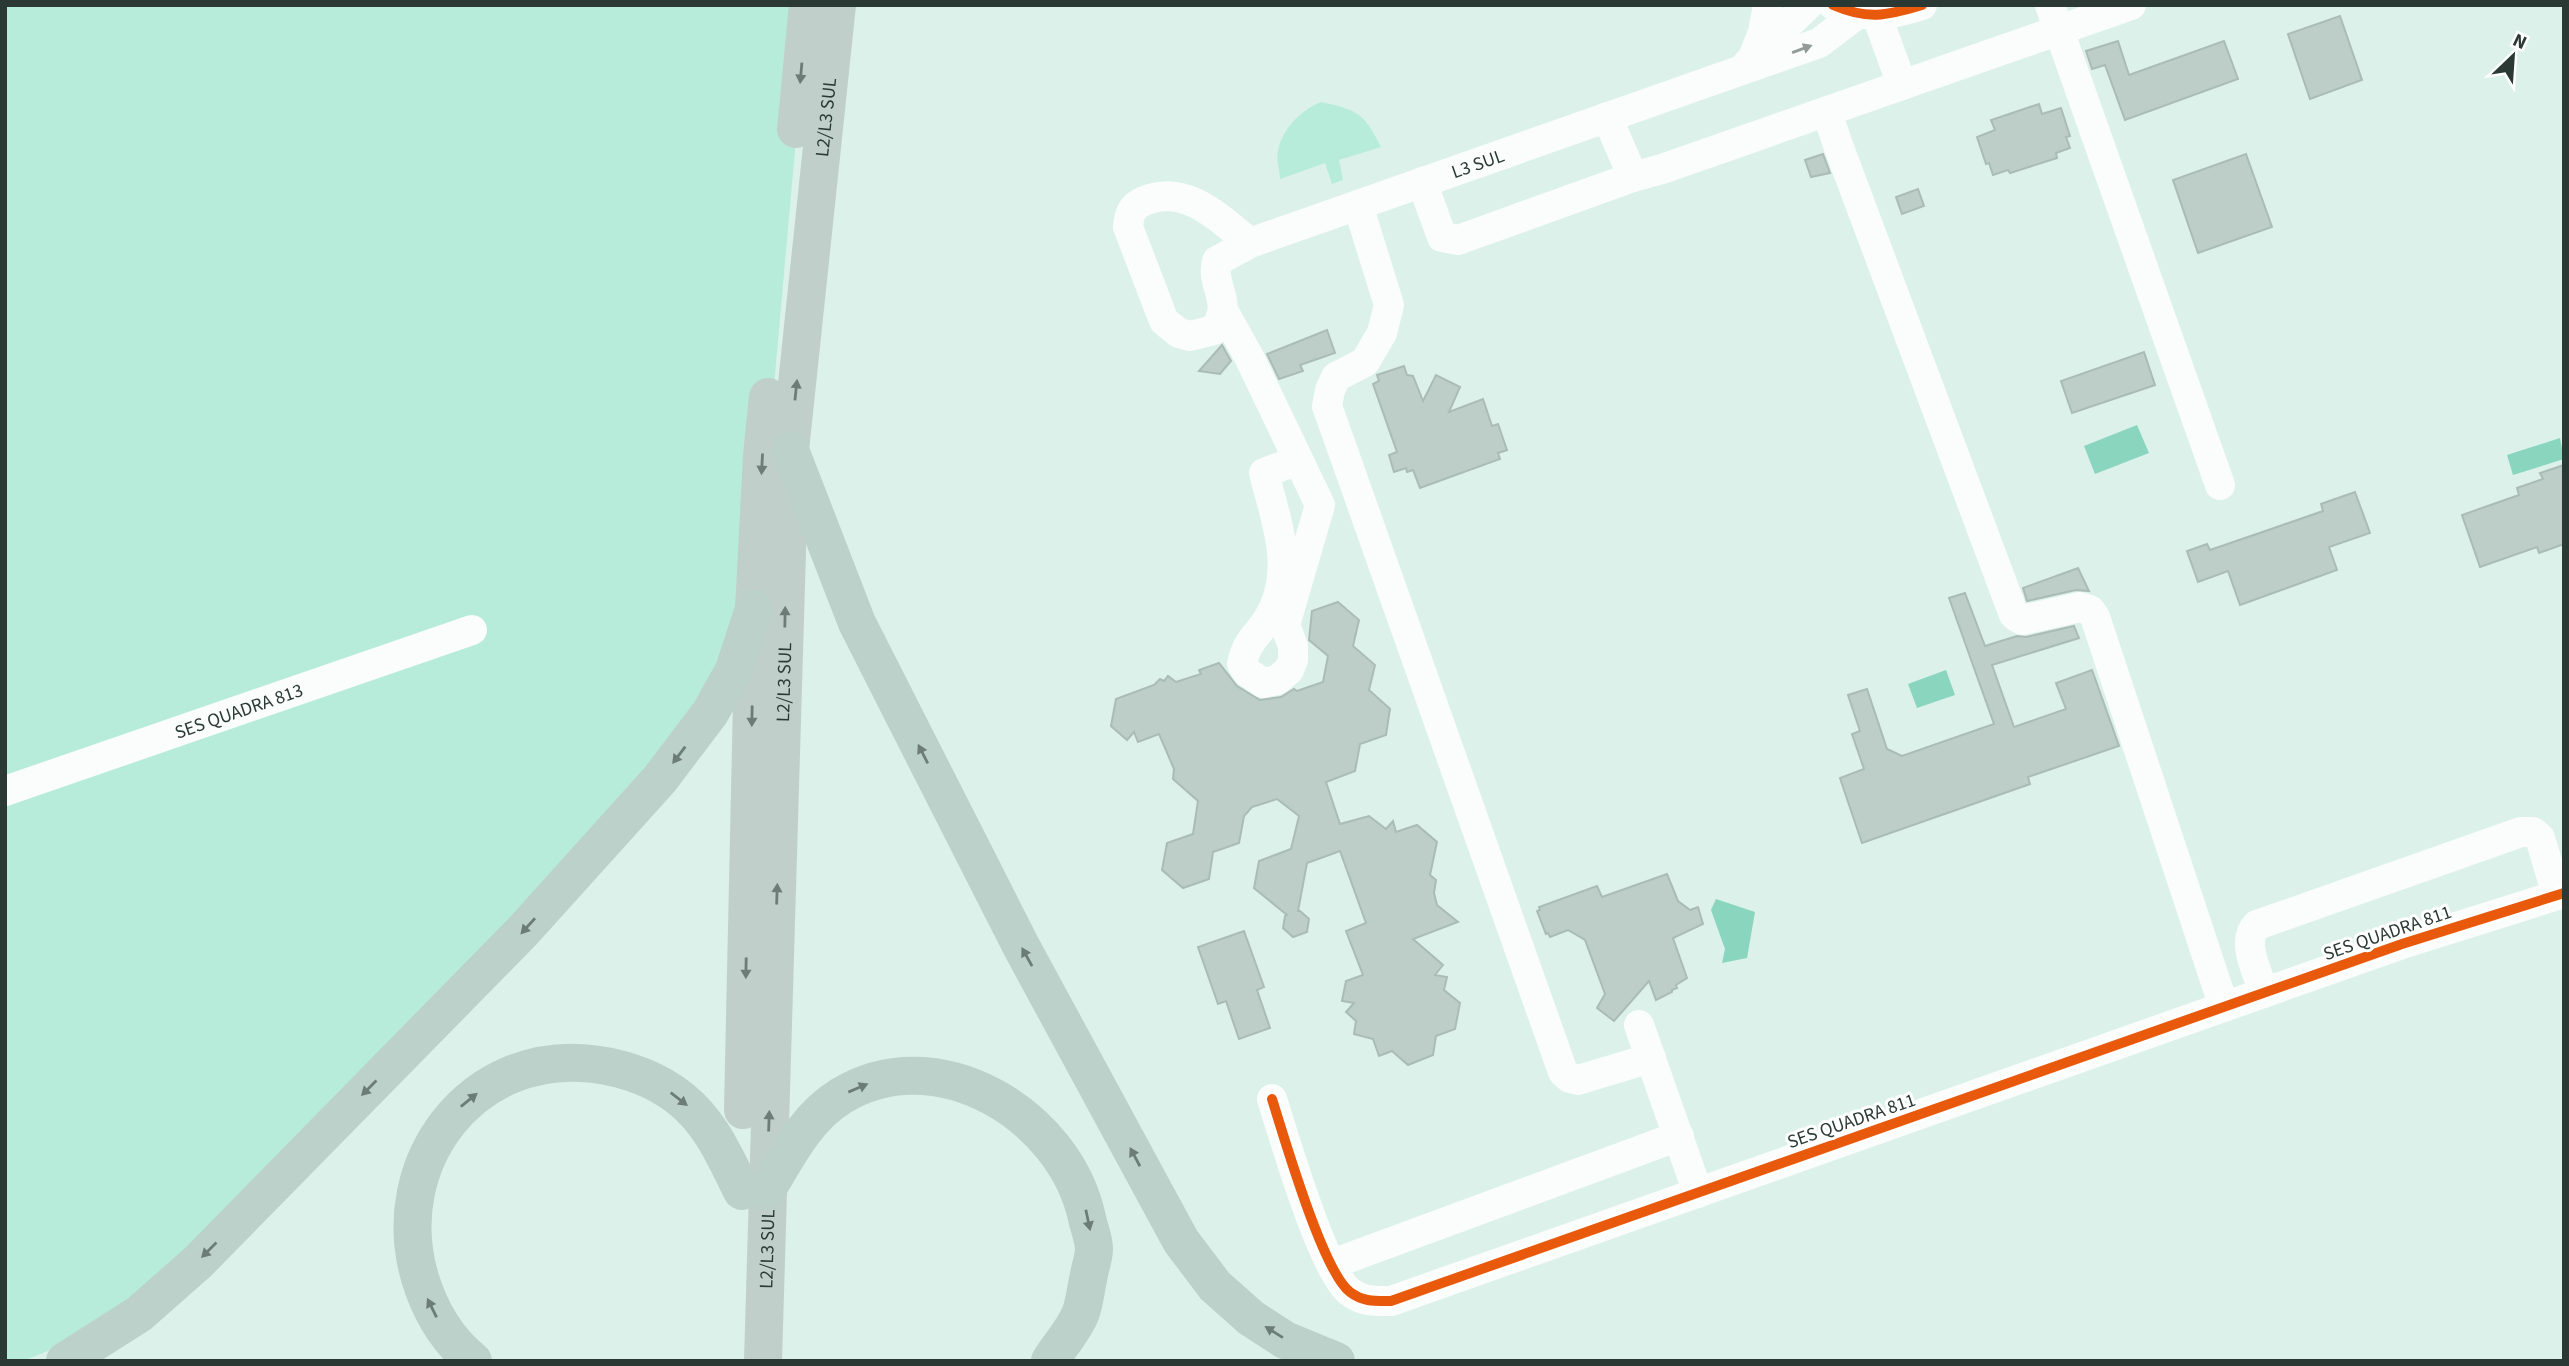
<svg xmlns="http://www.w3.org/2000/svg" width="2569" height="1366" font-family="'Source Sans 3',sans-serif">
<style>
.green{fill:#b7ecdb}
.water{fill:#8ad5be}
.building{fill:#bdcdc7;stroke:#abbcb6;stroke-width:2}
.lines{fill:none;stroke-linecap:round;stroke-linejoin:round}
.minor{stroke:#fafdfc;stroke-width:30}
.major{stroke:#c1cfcb;stroke-width:38}
.highway{stroke:#bdd1cb;stroke-width:38}
.cycleway-casing{stroke:#fff;stroke-width:15}
.cycleway{stroke:#e8590c;stroke-width:10}
.oneway{fill:#929b98}
.oneway2{fill:#6e7c78}
.oneway3{fill:#6c7d78}
.labels{text-anchor:middle;stroke-width:6;stroke-linejoin:round;paint-order:stroke}
.street-label{font-size:19px;fill:#2a3934;stroke:#fff}
</style>
<rect width="100%" height="100%" fill="#dbf1e9"/>
<g class="green">
<path d="M5,5h803l-54,604 -44,104 -571,601 -116,47h-18z"/>
<path d="M1321,102c37,8 43,11 60,45l-42,13 4,20 -11,4 -7,-21 -45,16c0,-8 -4,-20 -2,-28 4,-22 23,-41 43,-49z"/>
</g>
<g class="water">
<path d="M2137,425l12,28 -54,21 -11,-28z"/>
<path d="M2560,438l4,21 -51,16 -6,-20z"/>
<path d="M1946,670l9,25 -38,13 -9,-24z"/>
<path d="M1716,899l39,13 -8,46 -25,5 3,-14 -14,-39z"/>
</g>
<g class="building">
<path d="M2340,16l22,64 -52,19 -22,-65z"/>
<path d="M2118,41l11,34 95,-34 14,38 -113,41 -20,-55 -13,4 -6,-18z"/>
<path d="M2039,104l3,10 19,-6 9,28 -4,1 4,11 -14,5 1,5 -47,15 -2,-3 -15,5 -4,-12 -3,1 -9,-27 18,-7 -4,-10z"/>
<path d="M1823,154l7,19 -19,4 -6,-17z"/>
<path d="M2246,154l26,73 -74,26 -25,-73z"/>
<path d="M1918,189l6,17 -22,8 -6,-17z"/>
<path d="M1327,330l8,23 -35,12 3,6 -24,8 -12,-25z"/>
<path d="M1222,345l9,16 -11,13 -21,-3z"/>
<path d="M2144,352l11,33 -83,28 -11,-32z"/>
<path d="M1404,366l3,9 6,1 10,25 13,-26 24,12 -11,25 34,-13 9,27 6,-2 9,26 -9,3 2,6 -80,29 -7,-18 -6,2 -1,-4 -12,4 -5,-17 8,-3 -24,-68 6,-3 -2,-6z"/>
<path d="M2564,465v79l-25,9 -2,-6 -57,20 -18,-52 57,-20 -2,-7 26,-9 -3,-6z"/>
<path d="M2355,492l15,41 -41,14 8,23 -97,35 -12,-34 -30,11 -11,-31 20,-7 3,6 67,-23 46,-16 -2,-7z"/>
<path d="M2078,568l11,23 -13,-1 -49,11 -4,-13z"/>
<path d="M1965,593l20,53 32,-10 9,1 48,-11 5,12 -87,27 22,62 52,-18 -10,-26 36,-13 27,76 -91,31 2,7 -168,59 -22,-65 24,-9 -12,-35 8,-3 -12,-36 19,-6 20,60 15,7 92,-32 -45,-126z"/>
<path d="M1338,602l21,18 -6,26 22,19 -6,25 21,19 -4,26 -26,9 -5,27 -29,11 14,42 29,-8 17,13 7,-8 3,11 21,-7 20,17 -7,33 6,5 -2,13 3,12 21,17 -45,17 30,26 -8,10 12,2 -3,13 16,13 -5,26 -19,7 -3,19 -25,10 -16,-14 -13,5 -6,-17 -19,-5 2,-13 -10,-9 8,-9 -12,-2 4,-20 17,-6 -17,-44 20,-8 -26,-72 -33,12 -9,48h2l9,8 -2,13 -14,5 -10,-9 2,-12 2,-1 -33,-27 5,-27 32,-12 8,-33 -22,-17 -25,8 -8,9 -5,27 -26,9 -4,27 -26,9 -21,-18 5,-27 26,-9 5,-33 -25,-22 1,-10 -15,-35 -21,8 -4,-10 -7,8 -16,-14 5,-27 38,-14 6,-6 4,2 4,-5 8,6 25,-8 -2,-4 20,-7 18,23 23,14 21,-3 13,-8 3,2 26,-9 5,-26 -19,-16 2,-20 1,-9z"/>
<path d="M1667,874l11,27 12,9 8,-3 5,17 -30,14 14,40 -11,7 1,3 -5,2v2l-16,8 -7,-19 -35,40 -17,-13 8,-14 -20,-54 -17,-10 -18,7 -2,-4 -2,1 -9,-23 3,-1 -1,-3 58,-21 5,11z"/>
<path d="M1244,931l20,56 -7,3 13,38 -31,11 -13,-38 -8,3 -20,-57z"/>
</g>
<g class="lines">
<g class="minor">
<path d="M1833,5c35,15 52,11 89,0"/>
<path d="M2050,5l170,480"/>
<path d="M1877,16l25,69"/>
<path d="M1754,55l9,-23 5,-27"/>
<path d="M1748,63l60,-58"/>
<path d="M1827,112l11,33 176,470 8,5 58,-13 10,3 5,7 129,390"/>
<path d="M1607,117l26,60 29,-8 469,-164"/>
<path d="M1422,182l20,55 16,3 175,-63"/>
<path d="M1358,205l31,100 -7,28 -17,29 -29,15 -6,13 -3,16 236,666 7,6 8,2 73,-22"/>
<path id="s1" d="M1250,243c-30,-24 -64,-60 -106,-42 -12,5 -15,13 -16,26l36,94 15,12 11,3 24,-6c21,-29 -4,-42 3,-69l33,-18 569,-200 37,-28"/>
<path d="M1224,312l25,45 71,148 -35,120 8,21v14l-4,10 -12,10 -14,3 -16,-11 -5,-8c5,-24 14,-26 26,-45 29,-47 8,-98 -4,-146l34,-13"/>
<path id="s2" d="M5,791l467,-161"/>
<path d="M2264,993c-6,-20 -24,-52 -7,-68l264,-93h12l7,6 17,57"/>
<path d="M1639,1025l59,168"/>
<path d="M1272,1099c12,38 51,173 78,193 13,10 25,9 41,9l1011,-357 162,-51"/>
<path d="M1332,1264l347,-128"/>
</g>
<g class="major">
<path d="M796,129l12,-124"/>
<path d="M743,1110l11,-501 8,-154 6,-58"/>
<path id="s3" d="M763,1361l27,-911 47,-445"/>
</g>
<g class="highway">
<path d="M790,450l67,173 164,323 160,295 34,45 36,32 34,22 51,21"/>
<path d="M766,1191c21,-34 39,-73 75,-95 96,-59 224,19 246,122 2,10 7,21 7,31 0,9 -4,18 -5,26 -3,12 -4,26 -8,37 -6,17 -22,34 -31,49"/>
<path d="M65,1361l74,-47 59,-52 324,-330 138,-153 50,-66 24,-43 20,-61"/>
<path d="M473,1361c-27,-22 -43,-50 -53,-83 -34,-115 52,-229 173,-214 31,4 63,15 88,35 30,24 44,58 61,92"/>
</g>
<g class="cycleway-casing">
<g id="cycleway">
<path d="M1833,5c35,15 52,11 89,0"/>
<path d="M1272,1099c12,38 51,173 78,193 13,10 25,9 41,9l1011,-357 162,-51"/>
</g>
</g>
<use href="#cycleway" class="cycleway"/>
</g>
<defs><path id="oneway-solid" d="M-6-.8H1V-3.2L6.5 0L1 3.2V.8H-6Z" transform="scale(1.75)"/></defs>
<use class="oneway" href="#oneway-solid" transform="translate(1802 49) rotate(-20)"/>
<g class="oneway2">
<use href="#oneway-solid" transform="translate(801 73) rotate(95)"/>
<use href="#oneway-solid" transform="translate(796 390) rotate(-84)"/>
<use href="#oneway-solid" transform="translate(762 464) rotate(93)"/>
<use href="#oneway-solid" transform="translate(785 617) rotate(-89)"/>
<use href="#oneway-solid" transform="translate(752 716) rotate(91)"/>
<use href="#oneway-solid" transform="translate(777 894) rotate(-88)"/>
<use href="#oneway-solid" transform="translate(746 968) rotate(91)"/>
<use href="#oneway-solid" transform="translate(769 1121) rotate(-88)"/>
</g>
<g class="oneway3">
<use href="#oneway-solid" transform="translate(923 754) rotate(-117)"/>
<use href="#oneway-solid" transform="translate(679 755) rotate(127)"/>
<use href="#oneway-solid" transform="translate(528 926) rotate(132)"/>
<use href="#oneway-solid" transform="translate(1027 957) rotate(-119)"/>
<use href="#oneway-solid" transform="translate(369 1088) rotate(135)"/>
<use href="#oneway-solid" transform="translate(858 1088) rotate(-23)"/>
<use href="#oneway-solid" transform="translate(679 1099) rotate(38)"/>
<use href="#oneway-solid" transform="translate(469 1100) rotate(-39)"/>
<use href="#oneway-solid" transform="translate(1135 1157) rotate(-118)"/>
<use href="#oneway-solid" transform="translate(1088 1220) rotate(78)"/>
<use href="#oneway-solid" transform="translate(209 1250) rotate(135)"/>
<use href="#oneway-solid" transform="translate(432 1308) rotate(-116)"/>
<use href="#oneway-solid" transform="translate(1274 1332) rotate(-148)"/>
</g>
<g class="labels">
<g class="street-label">
<text dy="7" stroke="none"><textPath href="#s3" startOffset="1246">L2/L3 SUL</textPath></text>
<text dy="7" stroke="none"><textPath href="#s1" startOffset="660">L3 SUL</textPath></text>
<text dy="7" stroke="none"><textPath href="#s3" startOffset="679">L2/L3 SUL</textPath></text>
<text dy="7" stroke="none"><textPath href="#s2" startOffset="247">SES QUADRA 813</textPath></text>
<text transform="translate(2387 932) rotate(-19)" y="7">SES QUADRA 811</text>
<text transform="translate(1851 1120) rotate(-19)" y="7">SES QUADRA 811</text>
<text dy="7" stroke="none"><textPath href="#s3" startOffset="112">L2/L3 SUL</textPath></text>
</g>
</g>
<rect width="2569" height="1366" fill="none" stroke="#2a3934" stroke-width="14"/>
<g transform="translate(2513 56) rotate(25)" stroke="#ffffff" stroke-width="5" paint-order="stroke">
<path d="M0-5L12 26L0 18L-12 26Z" fill="#2a3934"/>
<text y="-10" font-size="19" font-weight="bold" text-anchor="middle" fill="#2a3934">N</text>
</g>
</svg>
